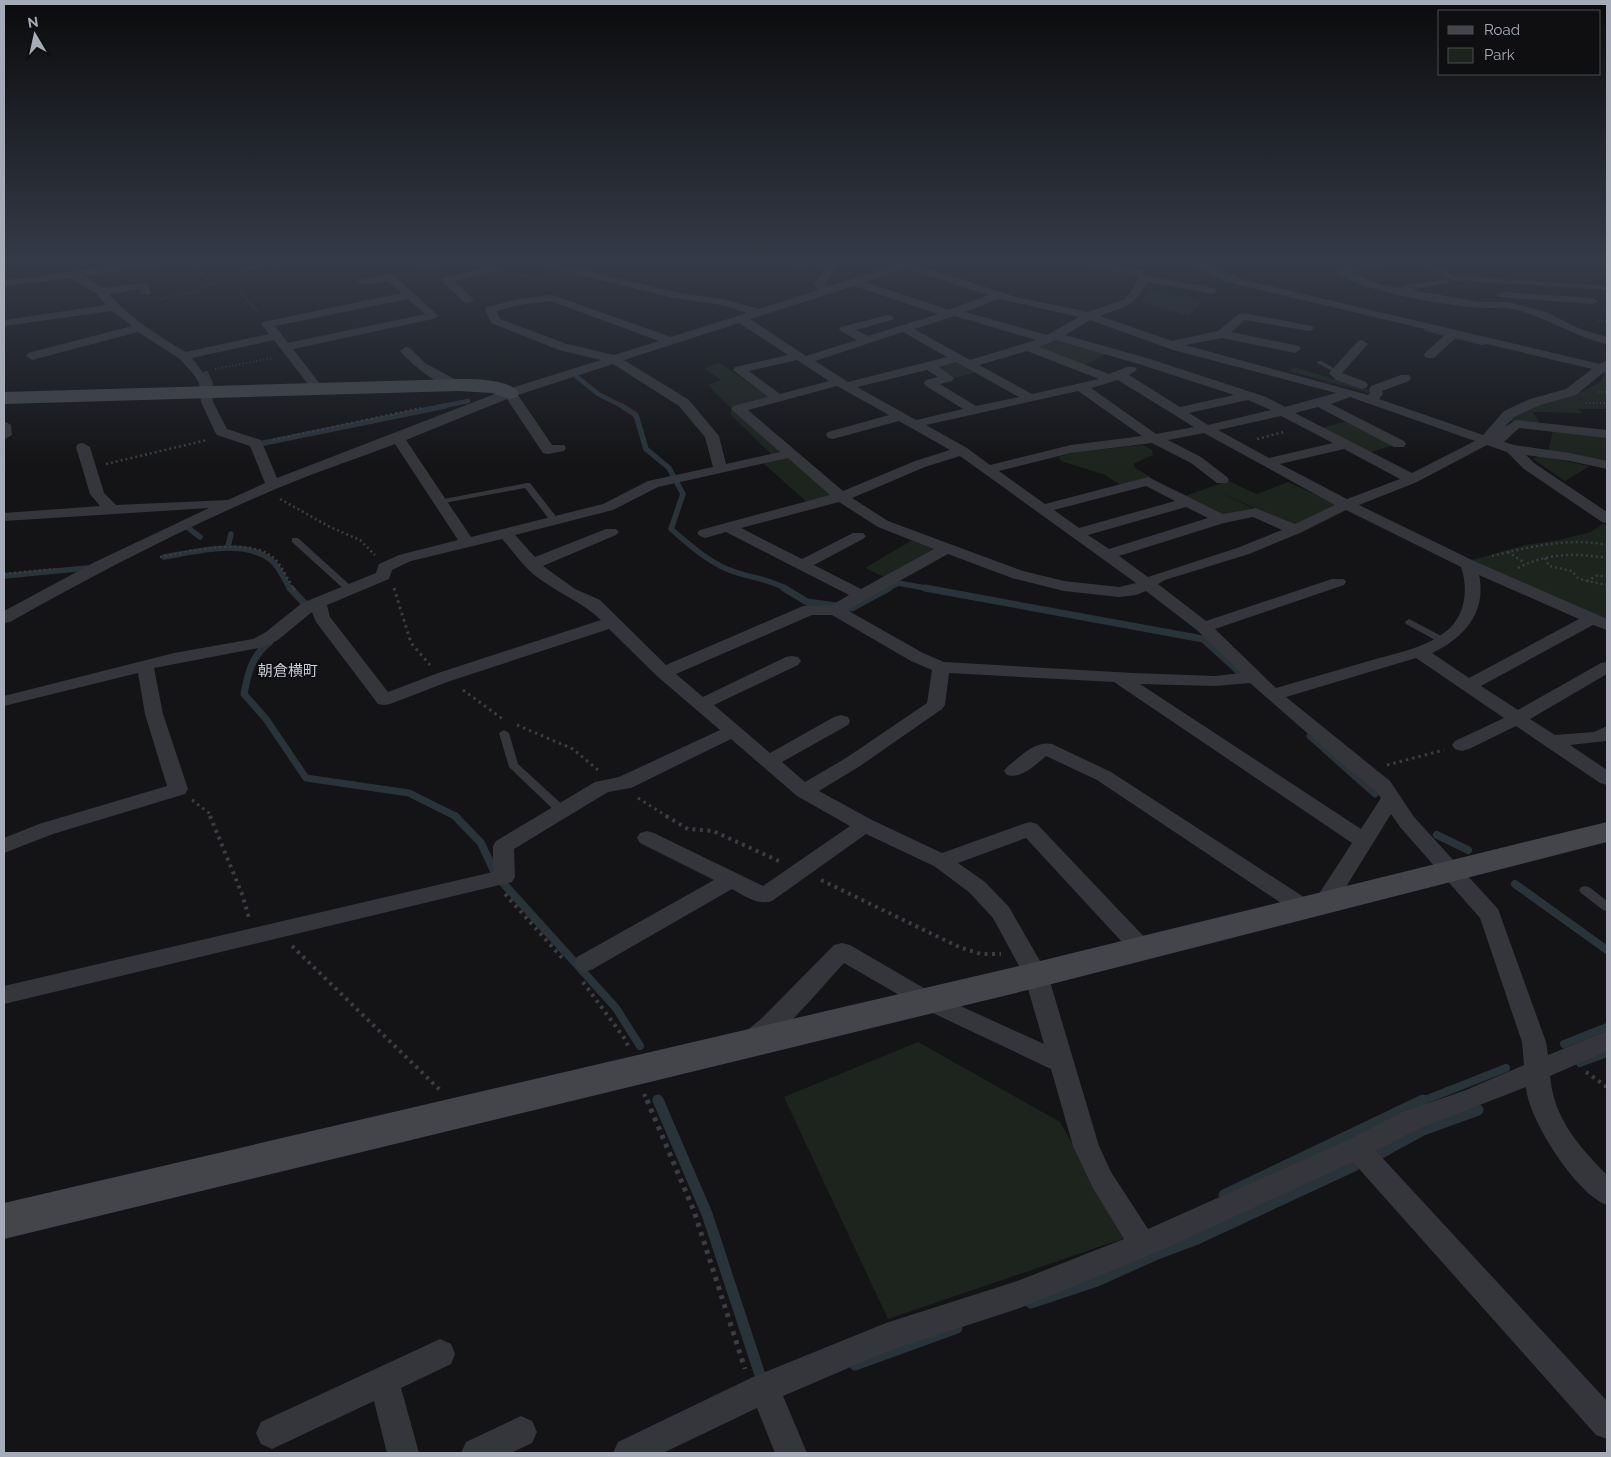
<svg xmlns="http://www.w3.org/2000/svg" width="1611" height="1457" font-family="Raleway,'Noto Sans JP',sans-serif">
<style>
.green{fill:#1c241d}
.lines{fill:none;stroke-linecap:round;stroke-linejoin:round}
.stream-far4{stroke:#29333a;stroke-width:4.5}
.stream-far3{stroke:#29333a;stroke-width:5.5}
.stream-far2{stroke:#29333a;stroke-width:7}
.stream-far1{stroke:#29333a;stroke-width:8}
.stream{stroke:#29333a;stroke-width:11}
.path-far4{stroke:#3b3d42;stroke-width:2;stroke-dasharray:1 2.5;stroke-linecap:butt}
.path-far3{stroke:#3b3d42;stroke-width:2.5;stroke-dasharray:2 3;stroke-linecap:butt}
.path-far2{stroke:#3b3d42;stroke-width:3;stroke-dasharray:2.5 4;stroke-linecap:butt}
.path-far1{stroke:#3b3d42;stroke-width:4;stroke-dasharray:3 4.5;stroke-linecap:butt}
.path{stroke:#3b3d42;stroke-width:5;stroke-dasharray:4 5.5;stroke-linecap:butt}
.lane{fill:#35363b;fill-rule:evenodd}
.street{fill:#35363b;fill-rule:evenodd}
.secondary{fill:#43454b;fill-rule:evenodd}
.labels{text-anchor:middle;stroke-width:4.5;stroke-linejoin:round;paint-order:stroke}
.quarter-label{font-size:15px;fill:#c6cad3;stroke:#0f0f11}
</style>
<rect width="100%" height="100%" fill="#141416"/>
<g class="green">
<path d="M1148,291l54,9 -13,16 -47,-14z"/>
<path d="M1056,338l51,15 -23,13 -49,-19z"/>
<path d="M957,361l19,11 -22,6 -18,-12z"/>
<path d="M719,362l49,35 -32,11 44,43 -9,3 -41,-40 2,-5 -24,-24 13,-5 -16,-11z"/>
<path d="M1294,367l77,24 -1,2 -81,-22z"/>
<path d="M1605,371l2,1v37h-29l4,4 -49,-1 7,12 -31,-3c17,-17 44,-19 66,-27 9,-3 17,-8 26,-12z"/>
<path d="M1347,421l47,24 -26,8 -46,-25z"/>
<path d="M1553,431l54,5v27l-59,-11z"/>
<path d="M1143,445l9,5 1,5 -20,9 2,2 -1,1 18,11 -30,8 -17,-11 -44,-14 -3,-4 19,-5z"/>
<path d="M1539,456l51,10 -25,15 -32,-22z"/>
<path d="M788,457l47,40 -27,6 -45,-40z"/>
<path d="M1228,481l29,13 31,-12 51,23 -45,21 -79,-36 37,18 -28,6 -39,-18z"/>
<path d="M1604,523l3,4v98l-142,-63 60,-17 34,-5 32,-8z"/>
<path d="M914,539l24,9 -54,29 -19,-9z"/>
<path d="M918,1042l142,80 65,116 -237,81 -104,-222z"/>
</g>
<g class="lines">
<g class="stream-far4">
<path d="M874,261l9,3"/>
<path d="M1186,261l42,19"/>
<path d="M1420,261l33,17 154,10"/>
<path d="M161,263l25,-2"/>
<path d="M1426,329l57,14"/>
<path d="M206,373l5,11"/>
<path d="M576,376l22,18 26,13"/>
<path d="M439,407l29,-6"/>
</g>
<g class="stream-far3">
<path d="M622,406l14,9 10,34 23,19 14,26 -12,35c19,16 40,36 64,43 17,6 35,7 51,17"/>
<path d="M264,443l181,-37"/>
<path d="M187,527l13,10"/>
<path d="M228,546l3,-12"/>
<path d="M164,557c32,-5 78,-19 107,3 8,6 14,21 19,29"/>
<path d="M4,576l83,-8"/>
<path d="M887,589l11,-6 33,6"/>
</g>
<g class="stream-far2">
<path d="M290,588l16,17"/>
<path d="M784,588l23,14 45,6 37,-20"/>
<path d="M925,588l278,51 43,39"/>
<path d="M270,642c-18,13 -22,31 -26,52l22,25 40,59 103,15 48,24"/>
<path d="M1310,736l65,58"/>
</g>
<g class="stream-far1">
<path d="M455,816l26,27 14,30"/>
<path d="M1437,835l31,15"/>
<path d="M503,883l113,125 24,38"/>
<path d="M1515,884l92,66"/>
<path d="M1564,1044l43,-17"/>
<path d="M1580,1063l27,-10"/>
<path d="M657,1099l1,3"/>
<path d="M1420,1102l86,-34"/>
</g>
<g class="stream">
<path d="M658,1100l49,114 54,164"/>
<path d="M1381,1153l42,-23 55,-20"/>
<path d="M1224,1195l199,-95"/>
<path d="M1031,1303l66,-22 60,-27 40,-15 157,-73"/>
<path d="M855,1365l102,-37"/>
</g>
<g class="path-far4">
<path d="M754,261l56,9"/>
<path d="M1424,261l15,7"/>
<path d="M408,273l31,-6"/>
<path d="M510,273l38,9"/>
<path d="M271,274l9,-13"/>
<path d="M1459,276l41,4"/>
<path d="M1458,278l19,10"/>
<path d="M211,284l27,-2 3,3 -2,5 20,23"/>
<path d="M1596,286l11,1"/>
<path d="M160,299l39,-8 12,-7 -20,-23"/>
<path d="M1598,321h9"/>
<path d="M215,369l58,-11"/>
<path d="M1598,392h9"/>
<path d="M1586,403h21"/>
</g>
<g class="path-far3">
<path d="M1257,439l27,-7"/>
<path d="M273,440l148,-32"/>
<path d="M106,464l101,-24"/>
<path d="M280,499l50,28 30,13 15,15"/>
<path d="M1508,552l17,11"/>
<path d="M1492,556c37,-9 77,-19 115,-11"/>
<path d="M160,557c29,-5 93,-22 116,3 7,8 12,20 18,29"/>
<path d="M1545,558l4,8 23,5 6,7 8,3 21,4"/>
<path d="M1518,568c28,-15 58,-15 89,-10"/>
<path d="M4,574l51,-5"/>
<path d="M1587,581l9,-5h11"/>
</g>
<g class="path-far2">
<path d="M293,588l4,5"/>
<path d="M394,588l17,55 19,22"/>
<path d="M463,690l41,30"/>
<path d="M517,725l56,24 25,21"/>
<path d="M1387,765l57,-15"/>
<path d="M638,798l30,19"/>
<path d="M192,800l17,13 2,4"/>
</g>
<g class="path-far1">
<path d="M210,816l32,78 7,24"/>
<path d="M666,816l22,13 25,2 66,30"/>
<path d="M821,880l138,67 22,7h20"/>
<path d="M505,894l59,66"/>
<path d="M292,946l148,144"/>
<path d="M583,982l42,57 3,7"/>
<path d="M1586,1072l21,15"/>
<path d="M644,1094l3,8"/>
</g>
<path class="path" d="M647,1100l47,111 51,158"/>
<g class="lane">
<path d="M1317,361h4l18,10 -5,1 -17,-9z"/>
<path d="M527,483h3l28,36v4h-6l-27,-35 -86,16 -4,-2 4,-2z"/>
<path d="M292,538h6l54,49 1,2 -1,2h-6l-54,-49z"/>
<path d="M1409,619l36,19 2,2 -5,3 -3,-1 -33,-18 -1,-2z"/>
<path d="M504,730l5,3 9,31 48,44 1,3 -1,3h-8l-49,-47 -10,-34z"/>
<path d="M1585,886l4,1 18,14v10l-4,-1 -22,-17 -2,-3 2,-3z"/>
</g>
<g class="street">
<path d="M139,261h33l-5,3 -83,12 19,12 43,-5 5,9 -1,2h-8l-3,-5 -30,5c21,24 49,42 77,58l83,-18 -8,-10 2,-2 139,-29 -15,-12 -24,4 -5,-3 1,-2 30,-6 4,1 46,41 -6,3 -140,30 31,40 -6,4 -4,-1 -40,-52 -82,18 19,25 2,19 14,27 34,11 16,38 228,-88 96,-30 -42,-10 -68,-27 -6,-14 2,-2 32,-8 33,-4 119,42 76,-24 -25,-8 -48,-7 -143,-35 -1,-2h17l127,31 49,7 36,10 59,-19 -4,-5 15,-24h10l-14,24 2,2 82,-26h15l-7,4 99,32 72,15 37,-13 5,-6 10,-17 -61,-12 -5,-3h20l49,10v4l70,13 5,3 -5,3 -66,-12c-13,25 -22,24 -47,34l72,25 46,-10 21,-17 4,-1 69,13 2,2 -2,2 -4,1 -63,-11 -14,12 68,14 2,3 -6,4 -73,-15 -37,7 183,50 2,-2 -1,-4 2,-3 30,-11h8l2,3 -2,3 -27,10 1,3 -4,5 104,36 21,-24 26,-12 36,-10 26,-20 -135,-32 -23,21h-8l-2,-3 2,-3 20,-18 -211,-50 -47,-23h13l42,19 357,84 7,-4v13l-3,-1 -28,23 -36,10 -26,12 -9,10 11,-7 91,10v8l-88,-10 -15,14 10,3 56,8 37,8v8l-37,-8 -44,-6 8,8 73,49v11l-5,-1 -78,-53 -17,-17 -20,-7 -70,37 -58,23 115,56 133,58v11l-14,-5 -112,61 37,24 83,-47 6,-1v12l-77,45 25,16 39,-3 13,-6 -1,15 -36,4 37,25v15l-7,-2 -84,-57 -47,23 -7,2 -7,-2 -3,-4 3,-4 49,-23 -88,-60 -130,39 104,84 24,36 84,92 48,133 2,13 59,-24v20l-57,25c4,43 28,69 57,99v30c-30,-10 -79,-86 -81,-118l-108,42 -42,22 231,250v38l-11,-4 -243,-273 -200,92 -133,54 -132,43 -105,45 24,57h-32l-18,-45 -94,45h-50l5,-11 135,-65 133,-54 134,-43 104,-41 -31,-51 -20,-42 -22,-77 -133,-63 -74,-43c-17,18 -66,77 -85,85 -6,2 -9,1 -15,-1l-3,-7 3,-7 18,-15 72,-73 8,-2 8,2 84,49 110,50 -20,-69 -31,-57 -24,-26 -35,-26 -68,-32 -94,67c-14,5 -27,-5 -40,-12l-139,80 -8,3 -8,-3 -3,-6 3,-6 137,-77 -74,-37 -3,-5 3,-5 7,-2 7,2 109,53 87,-60 -53,-30 -66,-57 -100,49 -23,4 -94,57 1,28 -3,5 -508,122v-18l489,-114v-26l3,-5 99,-59 24,-5 101,-47 -62,-53 -49,-48 -159,52 -60,23 -6,1 -6,-1 -62,-82 -4,-10 -34,28 -14,7 -110,21 9,46 25,75 -3,5 -132,40 -49,19v-15l35,-14 128,-38 -22,-72 -7,-41 -134,33v-10l170,-43 79,-14 13,-7 36,-29 74,-30 3,-9 20,-9 59,-15 -63,-96c-39,15 -79,28 -117,44 -92,39 -181,85 -268,134l-6,1v-12l91,-49 114,-54 -205,13v-8l96,-7 -10,-12 -14,-47 2,-3 5,-1 7,4 14,46 12,12 112,-5 37,-17 -15,-37 -33,-11 -2,-3 -14,-30 -2,-19 -5,-8 -14,-16 -42,-27 -106,28 -6,-4 2,-3 104,-27 -20,-15 -108,15 1,-6 101,-15 -9,-11 -25,-16 -68,8v-6l41,-4zM906,269l82,26 -39,15 -84,-28zM854,286l84,28 -70,22 -12,-6 36,-10 2,-2 -2,-2 -4,-1 -47,12 -2,2 2,2 16,9 -51,16 -56,-37zM408,299l17,15 -137,29 -13,-17zM999,299l80,18 -32,18 -82,-23zM551,301l108,40 -45,14 -47,-11 -67,-25 -3,-8 22,-6zM955,316l81,24 -66,20 -56,-31zM1090,320l83,30 163,43 -51,14 -19,-10 -116,-38 -85,-24zM739,323l49,32 -53,12 -2,3 35,27 -35,9 -2,3 49,43 -54,12 -7,-28 -30,-36 -65,-40zM903,332l44,25 -99,25 -33,-21zM1056,340l86,25 92,30 -54,12 -51,-32 8,-5 -2,-3h-8l-18,7 -70,-27zM1027,351l72,28 -67,15 -53,-29zM797,360l32,21 -49,13 -31,-23zM956,362l63,35 -43,9 -36,-22 12,-3 2,-3 -15,-11zM613,364l66,42 26,31 8,30 -65,14 -45,23 -132,33 -65,-97 101,-41 36,54 5,1 16,-3 2,-3 -2,-3h-12l-34,-50zM927,370l11,7 -12,3 -2,3 2,3 37,23 -47,11 -59,-33zM1118,380l76,47 -38,7 -65,-46zM837,386l52,29 -61,17 -2,3 2,3 5,1 66,-18 51,29 -35,11 -72,30 -95,-81zM1078,391l64,45 -71,9 -81,20 -23,-17 -41,-23zM1350,397l125,44 -63,32 -117,-60 23,-6 76,40h10l2,-3 -2,-3 -73,-37zM1248,400l23,10 -63,15 -19,-12zM1281,416l52,27 -64,15 -51,-28zM1204,433l131,72 -40,19 -40,-16 -32,6 -75,-37 -103,27 -46,-33 72,-18 81,-10 39,20 26,20h10l2,-3 -2,-3 -26,-20 -33,-17zM1344,449l56,30 -53,20 -67,-35zM960,456l176,127 -17,4 -55,-6 -41,-10 -135,-50 -36,-23 73,-31zM788,458l42,37 -130,35 -3,3 3,3 5,2 21,-6 123,63 -17,10 -29,1 -137,59 -66,-65 -25,-11 -32,-23 73,-31 3,-3 -3,-3h-10l-71,28 -20,-22 98,-25 45,-23zM1146,486l29,15 -96,27 -25,-18zM839,502l39,25 56,22 -73,40 -47,-24 49,-26 3,-3 -3,-3h-10l-51,26 -61,-31zM1186,507l22,11 -99,31 -21,-14zM1346,510l115,57c7,20 5,45 -11,61 -22,20 -54,25 -81,33 -31,9 -62,18 -93,27l-61,-59 129,-44 2,-3 -2,-3h-12l-126,42 -48,-37 7,-4 84,-26 51,-21zM1253,517l29,13 -45,18 -89,29 -29,-21 105,-33zM502,539c10,11 20,25 31,35 22,18 48,27 68,46l-163,53 -50,19 -58,-75 -3,-12 62,-26 3,-9 19,-9zM948,554l64,24 52,13 55,6 17,-2 10,-4 52,40 43,42 -26,3 -82,-3 -189,-11 -21,-9 -76,-43zM1479,575l100,44 -110,59 -37,-25c32,-15 55,-41 47,-78zM812,615h20l79,46 21,9 -5,33 -81,55 -41,24 -23,-20 66,-37 2,-4 -2,-4 -7,-2 -7,2 -64,36 -56,-48 84,-40 3,-4 -3,-4 -6,-1 -6,1 -83,40 -27,-23zM949,673l165,9 238,161 -39,60 -202,-131 -59,-28c-17,-4 -32,13 -45,23l-3,4 3,4c15,4 28,-10 39,-19l51,24 202,135 8,2 8,-2 2,-4 6,2 8,-2 60,-97 9,13 80,91 42,124 2,23 -58,25 -66,23 -52,27 -200,89 -37,-57 -12,-26 -51,-171 -39,-68 -24,-25 -27,-19 68,-25 108,117 8,2 8,-2 3,-6 -3,-6 -113,-119 -7,-2 -7,2 -81,29 -70,-33 -53,-29 41,-25 82,-57 3,-4zM1250,683l97,85 29,23 5,7 -20,31 -221,-145 75,2z"/>
<path d="M245,261h11l5,6 -1,2 -20,3 -1,-2 1,-2 9,-2z"/>
<path d="M477,261h12l11,8 -1,2 -45,10 20,19 -6,3 -4,-1 -23,-22 1,-2 44,-10z"/>
<path d="M1377,261h21l-5,3 -42,8 29,13 20,3 5,-3 43,-6 1,2 -1,2 -37,7 70,12h27l38,10 34,17 27,8v7c-35,-7 -64,-30 -100,-36 -8,-1 -18,1 -26,0 -30,-2 -127,-17 -146,-37l5,-3z"/>
<path d="M1503,292l89,6 6,3 -6,3 -93,-7 -2,-2z"/>
<path d="M1362,340l6,4 -26,29 24,9 2,3 -2,3 -4,1 -26,-9 -7,-7 29,-32z"/>
<path d="M406,347l4,1 15,15 35,19 2,3 -2,3c-15,4 -51,-25 -60,-37z"/>
<path d="M4,421l7,4 1,10 -7,4z"/>
<path d="M440,1339l11,5 4,10 -4,10 -50,24 18,65h-32l-13,-52 -102,48 -11,-5 -5,-11 5,-11z"/>
<path d="M521,1416l11,5 5,11 -5,11 -21,10h-50l5,-11z"/>
</g>
<g class="secondary">
<path d="M459,379c15,0 51,0 60,14l-2,4 -7,2 -18,-6 -33,-2 -455,13v-12z"/>
<path d="M1607,822v20l-571,146 -1032,251v-36l1032,-241z"/>
</g>
</g>
<linearGradient id="sky" x2="0" y2="1"><stop stop-color="#0b0b0c"/><stop offset="0.56" stop-color="#343a47"/><stop offset="1" stop-color="#343a47" stop-opacity="0"/></linearGradient>
<rect width="1611" height="465" fill="url(#sky)"/>
<g class="labels">
<g class="quarter-label">
<text x="288" y="676">朝倉横町</text>
</g>
</g>
<rect width="1611" height="1457" fill="none" stroke="#a5abb7" stroke-width="10"/>
<rect x="1438" y="10" width="162" height="65" fill="#0f0f11" stroke="#4b4d53"/>
<rect x="1448" y="26" width="25" height="8" fill="#43454b" stroke="#4b4d53"/>
<text x="1484" y="35" font-size="15" fill="#a5abb7">Road</text>
<rect x="1448" y="48" width="25" height="15" fill="#1c241d" stroke="#4b4d53"/>
<text x="1484" y="60" font-size="15" fill="#a5abb7">Park</text>
<g transform="translate(35 35) rotate(351)" stroke="#0f0f11" stroke-width="4" paint-order="stroke">
<path d="M0-4L9 19L0 12L-9 19Z" fill="#a5abb7"/>
<text y="-8" font-size="14" font-weight="bold" text-anchor="middle" fill="#a5abb7">N</text>
</g>
</svg>
